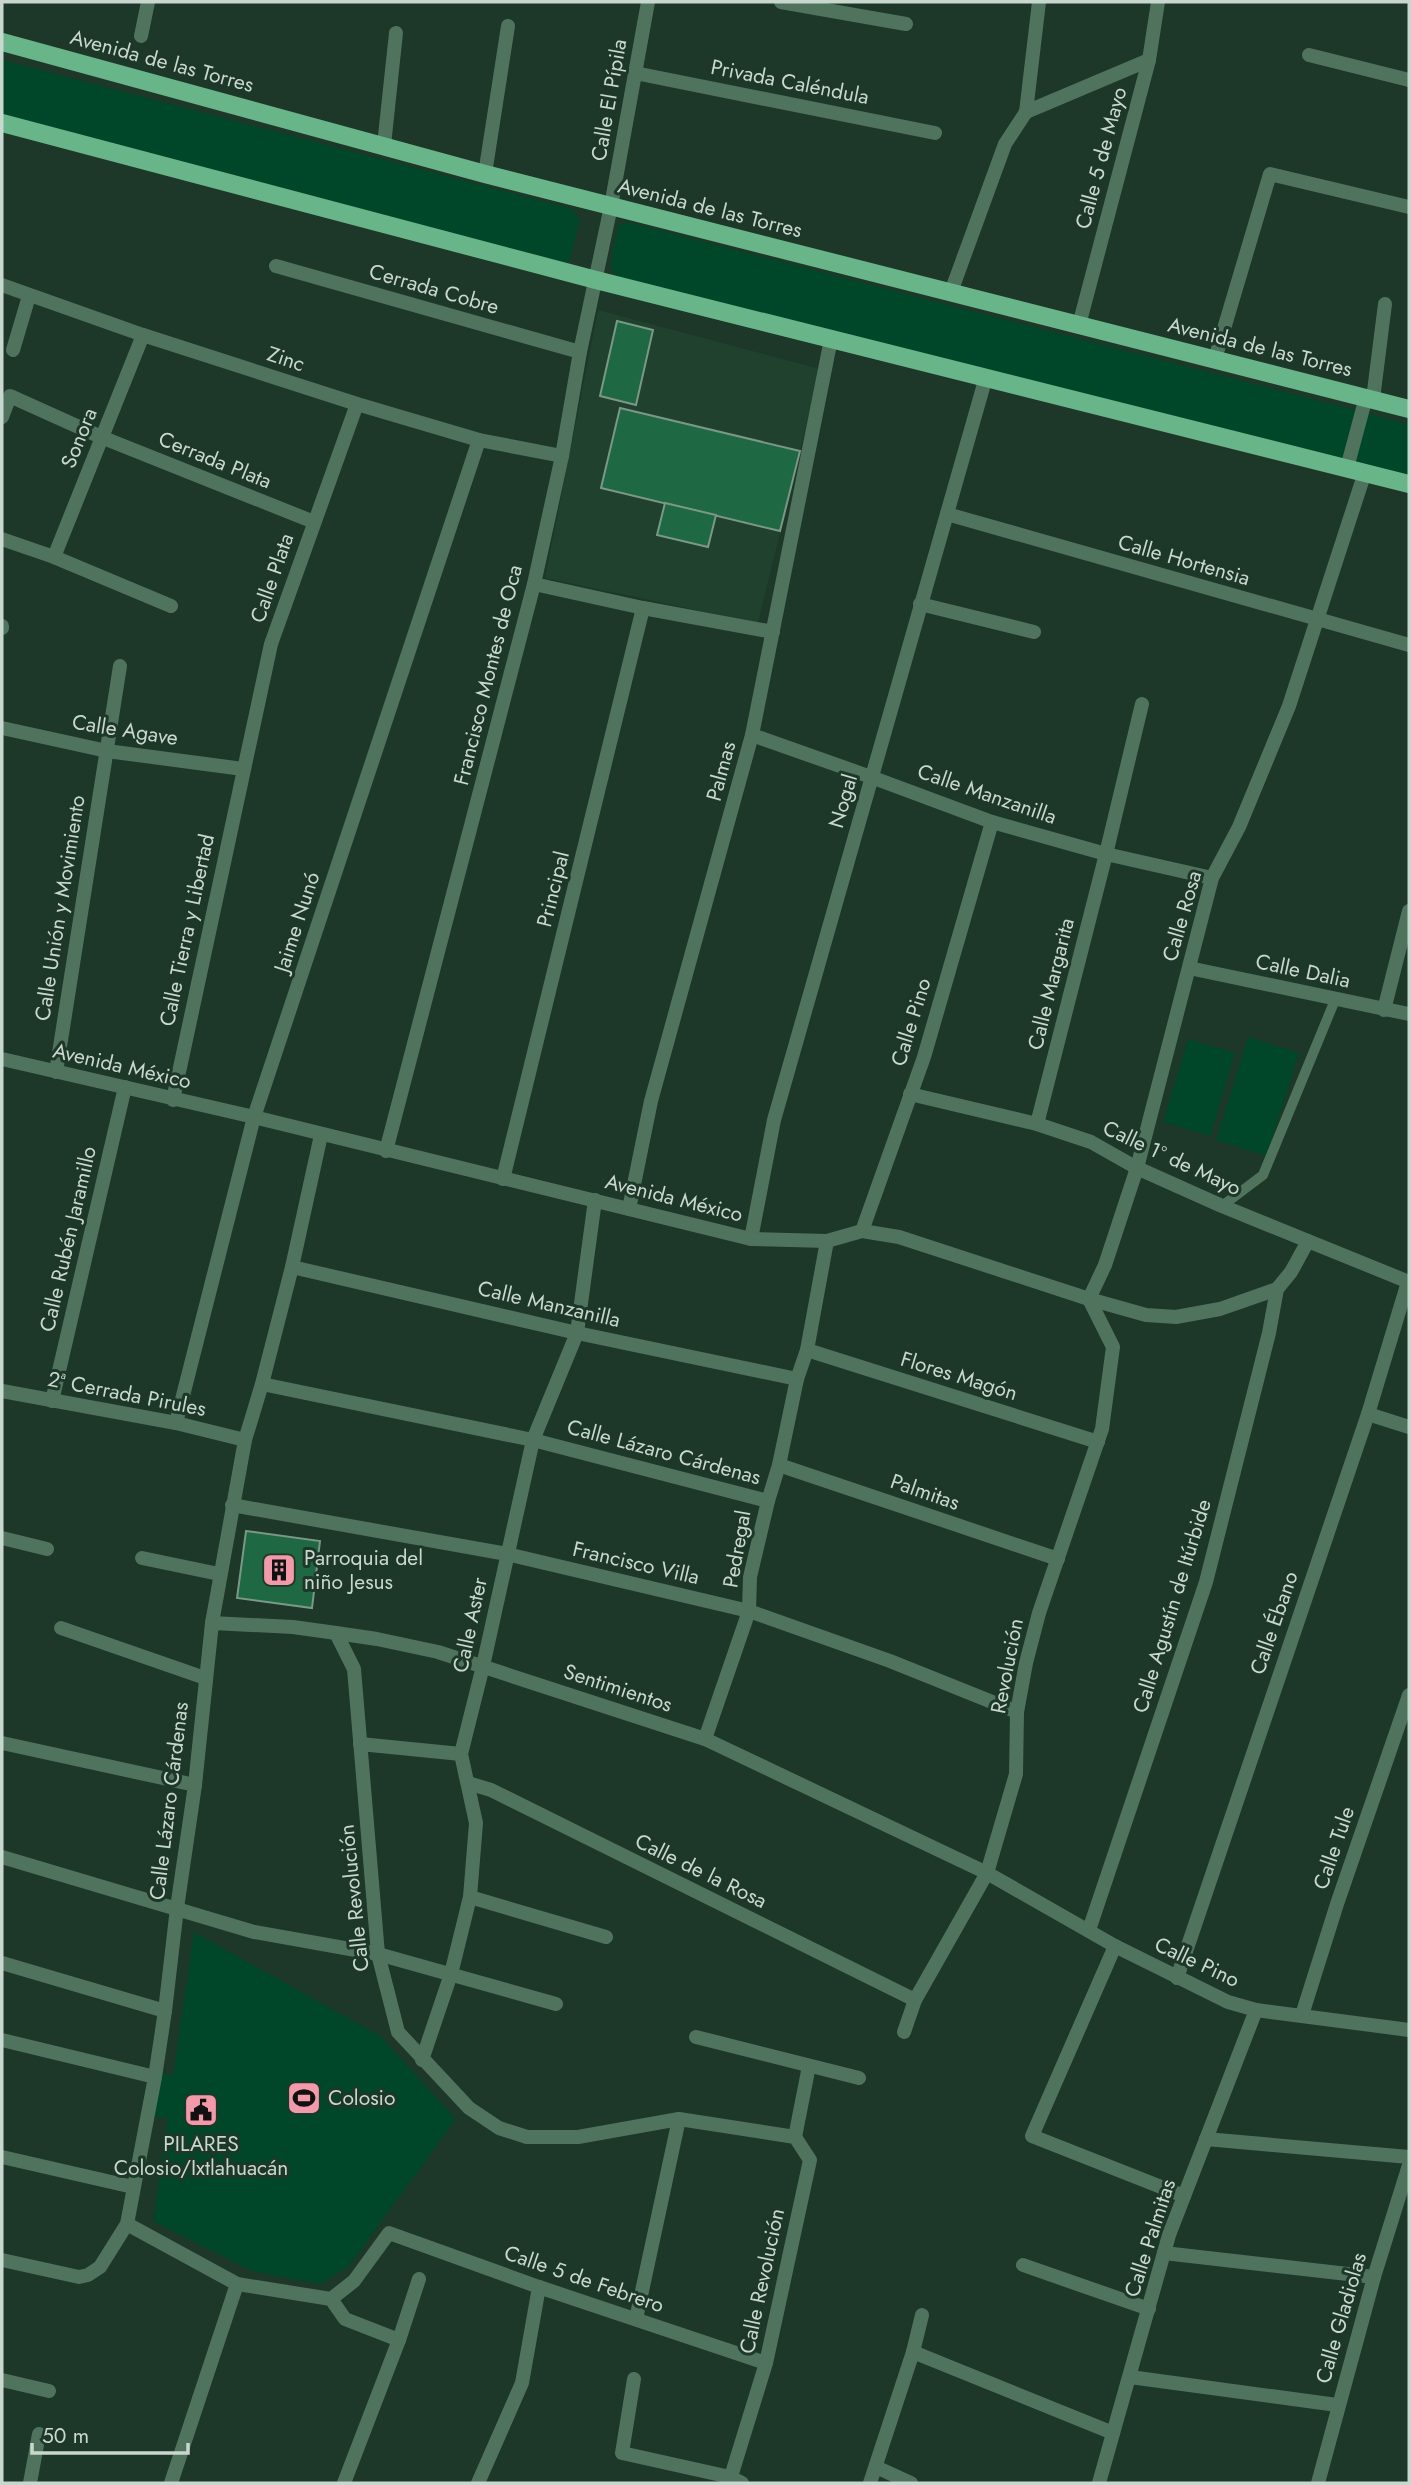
<svg xmlns="http://www.w3.org/2000/svg" width="1411" height="2485" font-family="Jost,sans-serif">
<style>
.built{fill:#1f412e}
.green{fill:#004729}
.building{fill:#1f6844;stroke:#7b9886;stroke-width:2}
.lines{fill:none;stroke-linecap:round;stroke-linejoin:round}
.service{stroke:#50735e;stroke-width:10}
.pedestrian{stroke:#50735e;stroke-width:14}
.minor{stroke:#50735e;stroke-width:14}
.tertiary{stroke:#50735e;stroke-width:14}
.primary{stroke:#69b58a;stroke-width:18}
.labels{text-anchor:middle;stroke-width:6;stroke-linejoin:round;paint-order:stroke}
.street-label{font-size:21px;fill:#c9d8ce;stroke:#1d3728}
.poi-label{font-size:21px;fill:#c9d8ce;stroke:#1d3728;text-anchor:start}
</style>
<rect width="100%" height="100%" fill="#1d3728"/>
<path class="built" d="M598,310l222,59 -62,254 -213,-45z"/>
<g class="green">
<path d="M2,60l570,149 8,11 -11,42 -11,2 -556,-148z"/>
<path d="M627,222l782,202v56l-793,-204 -6,-10 8,-40z"/>
<path d="M1248,1037l51,16 -32,103 -51,-16z"/>
<path d="M1188,1039l47,14 -25,83 -47,-14z"/>
<path d="M194,1932l186,104 76,83 -108,148 -28,17 -68,-13 -99,-50 15,-103 -18,-1 8,-47 15,6z"/>
</g>
<g class="building">
<path d="M617,321l36,9 -17,75 -36,-9z"/>
<path d="M620,408l180,43 -20,80 -179,-43z"/>
<path d="M665,503l51,12 -8,32 -51,-12z"/>
<path d="M246,1531l74,10 -8,67 -75,-10z"/>
</g>
<g class="lines">
<path class="service" d="M1222,1206l41,-31 72,-175"/>
<path class="pedestrian" d="M1347,468l19,-71"/>
<g class="minor">
<path d="M781,2l125,22"/>
<path d="M141,36l7,-34"/>
<path d="M1309,55l100,25"/>
<path d="M635,73l300,60"/>
<path d="M1026,112l123,-52"/>
<path d="M384,145l12,-112"/>
<path d="M485,174l23,-148"/>
<path d="M276,266l304,86"/>
<path d="M2,285l141,50 214,69 122,36 83,16"/>
<path d="M951,292l54,-148 21,-32 13,-110"/>
<path d="M1079,325l70,-265 9,-58"/>
<path d="M13,350l16,-54"/>
<path d="M1215,359l55,-185 139,33"/>
<path d="M1373,399l12,-95"/>
<path d="M2,417l8,-21 91,41 213,85"/>
<path d="M947,514l462,131"/>
<path d="M2,539l52,18 117,49"/>
<path d="M54,557l89,-222"/>
<path d="M534,584l109,24 130,24"/>
<path d="M920,604l114,28"/>
<path d="M2,628v-2"/>
<path d="M2,728l105,23 136,18"/>
<path d="M752,735l119,42 121,45 114,32 106,24"/>
<path d="M1189,968l220,46"/>
<path d="M1384,1010l25,-99"/>
<path d="M56,1072l64,-406"/>
<path d="M910,1094l127,30 54,18 46,26 85,38 86,35"/>
<path d="M173,1100l98,-456 86,-240"/>
<path d="M1037,1124l69,-270 36,-150"/>
<path d="M503,1179l140,-571"/>
<path d="M629,1209l22,-108 101,-366 79,-396"/>
<path d="M862,1231l62,-174 68,-235"/>
<path d="M751,1239l23,-119 212,-743"/>
<path d="M292,1267l285,66 220,46"/>
<path d="M807,1350l291,92"/>
<path d="M262,1384l271,56 235,61"/>
<path d="M2,1391l174,32 69,17"/>
<path d="M52,1401l73,-314"/>
<path d="M1368,1414l41,13"/>
<path d="M176,1423l78,-306 225,-677"/>
<path d="M779,1465l279,94"/>
<path d="M232,1505l275,49 242,57 141,50 127,51"/>
<path d="M2,1538l45,11"/>
<path d="M142,1558l77,16"/>
<path d="M61,1628l144,50"/>
<path d="M336,1633l41,6 61,13 267,87 282,134 128,73 113,56 28,8 153,20"/>
<path d="M705,1739l44,-128 1,-34 18,-76 11,-36 18,-86 10,-29 20,-109"/>
<path d="M2,1743l193,42"/>
<path d="M360,1744l101,10"/>
<path d="M468,1783l23,7 424,210"/>
<path d="M2,1857l252,75 124,22 178,50"/>
<path d="M470,1897l136,40"/>
<path d="M1089,1930l117,-348 63,-249 8,-44"/>
<path d="M1115,1946l-83,190 152,60"/>
<path d="M2,1963l163,48"/>
<path d="M1177,1978l191,-564 40,-132"/>
<path d="M1302,2015l35,-111 72,-209"/>
<path d="M904,2032l11,-32 72,-127 29,-99 1,-62 9,-49 13,-50 63,-184 11,-82 -24,-48 16,-34 32,-97 75,-290 27,-51 50,-121 76,-234"/>
<path d="M696,2037l163,41"/>
<path d="M2,2040l153,37"/>
<path d="M422,2060l29,-86 19,-77 6,-74 -15,-69 22,-88 50,-226 44,-107 18,-133"/>
<path d="M795,2137l14,-71"/>
<path d="M1206,2139l203,18"/>
<path d="M2,2157l131,30"/>
<path d="M127,2224l110,60 94,15 14,20 54,21"/>
<path d="M1164,2253l210,24"/>
<path d="M2,2260l77,17 9,-2 12,-8 27,-43 28,-147 10,-66 12,-103 18,-123 17,-162"/>
<path d="M1023,2265l126,44"/>
<path d="M331,2299l23,-18 35,-48 150,54 227,76"/>
<path d="M636,2319l43,-200"/>
<path d="M913,2352l200,81"/>
<path d="M1130,2377l207,28"/>
<path d="M634,2379l-12,74 108,24 12,6"/>
<path d="M2,2380l47,11"/>
<path d="M876,2467l35,16"/>
<path d="M30,2483l9,-49"/>
<path d="M171,2483l66,-199"/>
<path d="M344,2483l55,-143 20,-61"/>
<path d="M478,2483l44,-100 17,-96"/>
<path d="M870,2483l43,-131 9,-37"/>
<path d="M1099,2483l70,-248 87,-225"/>
<path d="M1318,2483l56,-206 35,-112"/>
</g>
<g class="tertiary">
<path d="M2,1059l252,58 497,122 76,2 35,-10 37,6 190,62 57,16 30,2 44,-8 57,-20 14,-17 17,-31 101,41"/>
<path d="M321,1135l-29,132 -30,117 -17,56 -33,183 81,4 43,6 18,36 24,285 20,78 71,76 30,20 28,9h51l101,-18 116,18 15,23 -44,203 -37,120"/>
<path d="M386,1151l148,-567 28,-128 18,-104 31,-146 37,-204"/>
</g>
<g class="primary">
<path d="M2,42l483,132 924,235"/>
<path d="M2,123l594,157 813,204"/>
</g>
</g>
<defs>
<g id="building-square" transform="scale(1.75)"><rect x="-9" y="-9" width="18" height="18" rx="4" fill="#f39aaa" stroke="#1d3728"/><path d="M-4-6H4V6H1V3H-1V6H-4ZM-2.5-4.3h1.7v1.8h-1.7ZM.8-4.3h1.7v1.8H.8ZM-2.5-1h1.7V.8h-1.7ZM.8-1h1.7V.8H.8Z" fill="#111"/></g>
<g id="stadium-square" transform="scale(1.75)"><rect x="-9" y="-9" width="18" height="18" rx="4" fill="#f39aaa" stroke="#1d3728"/><path d="M0-5a6.5 5 0 1 0 0 10a6.5 5 0 1 0 0-10ZM-3.5-1.8h7v3.6h-7Z" fill="#111"/></g>
<g id="civic-square" transform="scale(1.75)"><rect x="-9" y="-9" width="18" height="18" rx="4" fill="#f39aaa" stroke="#1d3728"/><path d="M-.6-6.5H3V-4.5H.6V-3L4-1V1h2V6H-6V1h2V-1L-.6-3ZM-1.2 2.5V6h2.4V2.5Z" fill="#111"/></g>
</defs>
<g fill-rule="evenodd">
<use href="#building-square" x="279" y="1570"/>
<use href="#stadium-square" x="304" y="2098"/>
<use href="#civic-square" x="201" y="2110"/>
</g>
<g class="labels">
<g class="street-label">
<text transform="translate(162 61) rotate(15)" y="7">Avenida de las Torres</text>
<text transform="translate(790 82) rotate(11)" y="7">Privada Caléndula</text>
<text transform="translate(609 100) rotate(-80)" y="7">Calle El Pípila</text>
<text transform="translate(1101 158) rotate(-75)" y="7">Calle 5 de Mayo</text>
<text transform="translate(710 208) rotate(14)" y="7">Avenida de las Torres</text>
<text transform="translate(434 289) rotate(16)" y="7">Cerrada Cobre</text>
<text transform="translate(1260 347) rotate(14)" y="7">Avenida de las Torres</text>
<text transform="translate(286 359) rotate(18)" y="7">Zinc</text>
<text transform="translate(79 438) rotate(-68)" y="7">Sonora</text>
<text transform="translate(215 460) rotate(22)" y="7">Cerrada Plata</text>
<text transform="translate(1184 560) rotate(16)" y="7">Calle Hortensia</text>
<text transform="translate(272 578) rotate(-71)" y="7">Calle Plata</text>
<text transform="translate(488 675) rotate(-76)" y="7">Francisco Montes de Oca</text>
<text transform="translate(125 730) rotate(9)" y="7">Calle Agave</text>
<text transform="translate(721 771) rotate(-75)" y="7">Palmas</text>
<text transform="translate(987 794) rotate(19)" y="7">Calle Manzanilla</text>
<text transform="translate(843 801) rotate(-74)" y="7">Nogal</text>
<text transform="translate(553 889) rotate(-76)" y="7">Principal</text>
<text transform="translate(60 908) rotate(-81)" y="7">Calle Unión y Movimiento</text>
<text transform="translate(1182 916) rotate(-74)" y="7">Calle Rosa</text>
<text transform="translate(297 922) rotate(-72)" y="7">Jaime Nunó</text>
<text transform="translate(187 930) rotate(-78)" y="7">Calle Tierra y Libertad</text>
<text transform="translate(1303 971) rotate(12)" y="7">Calle Dalia</text>
<text transform="translate(1051 984) rotate(-76)" y="7">Calle Margarita</text>
<text transform="translate(911 1022) rotate(-73)" y="7">Calle Pino</text>
<text transform="translate(122 1066) rotate(13)" y="7">Avenida México</text>
<text transform="translate(1172 1158) rotate(25)" y="7">Calle 1º de Mayo</text>
<text transform="translate(674 1198) rotate(14)" y="7">Avenida México</text>
<text transform="translate(68 1239) rotate(-77)" y="7">Calle Rubén Jaramillo</text>
<text transform="translate(549 1304) rotate(13)" y="7">Calle Manzanilla</text>
<text transform="translate(959 1376) rotate(17)" y="7">Flores Magón</text>
<text transform="translate(127 1394) rotate(11)" y="7">2ª Cerrada Pirules</text>
<text transform="translate(664 1452) rotate(15)" y="7">Calle Lázaro Cárdenas</text>
<text transform="translate(925 1492) rotate(19)" y="7">Palmitas</text>
<text transform="translate(737 1549) rotate(-80)" y="7">Pedregal</text>
<text transform="translate(636 1563) rotate(13)" y="7">Francisco Villa</text>
<text transform="translate(1172 1606) rotate(-73)" y="7">Calle Agustín de Itúrbide</text>
<text transform="translate(1274 1623) rotate(-71)" y="7">Calle Ébano</text>
<text transform="translate(470 1625) rotate(-78)" y="7">Calle Aster</text>
<text transform="translate(1007 1666) rotate(-79)" y="7">Revolución</text>
<text transform="translate(618 1688) rotate(18)" y="7">Sentimientos</text>
<text transform="translate(169 1801) rotate(-83)" y="7">Calle Lázaro Cárdenas</text>
<text transform="translate(1334 1848) rotate(-71)" y="7">Calle Tule</text>
<text transform="translate(701 1871) rotate(26)" y="7">Calle de la Rosa</text>
<text transform="translate(354 1898) rotate(-96)" y="7">Calle Revolución</text>
<text transform="translate(1197 1962) rotate(25)" y="7">Calle Pino</text>
<text transform="translate(1150 2238) rotate(-72)" y="7">Calle Palmitas</text>
<text transform="translate(584 2279) rotate(19)" y="7">Calle 5 de Febrero</text>
<text transform="translate(762 2281) rotate(-78)" y="7">Calle Revolución</text>
<text transform="translate(1341 2318) rotate(-74)" y="7">Calle Gladiolas</text>
</g>
<g class="poi-label">
<text x="304" y="1565">Parroquia del<tspan x="304" dy="24">niño Jesus</tspan></text>
<text x="328" y="2105">Colosio</text>
<text x="201" y="2151" text-anchor="middle">PILARES<tspan x="201" dy="24">Colosio/Ixtlahuacán</tspan></text>
</g>
</g>
<rect width="1411" height="2485" fill="none" stroke="#c9d8ce" stroke-width="7"/>
<path d="M32 2443v10h156v-10" fill="none" stroke="#c9d8ce" stroke-width="3.5"/>
<text x="42" y="2443" font-size="21" fill="#c9d8ce" stroke="#1d3728" stroke-width="5" paint-order="stroke">50 m</text>
</svg>
